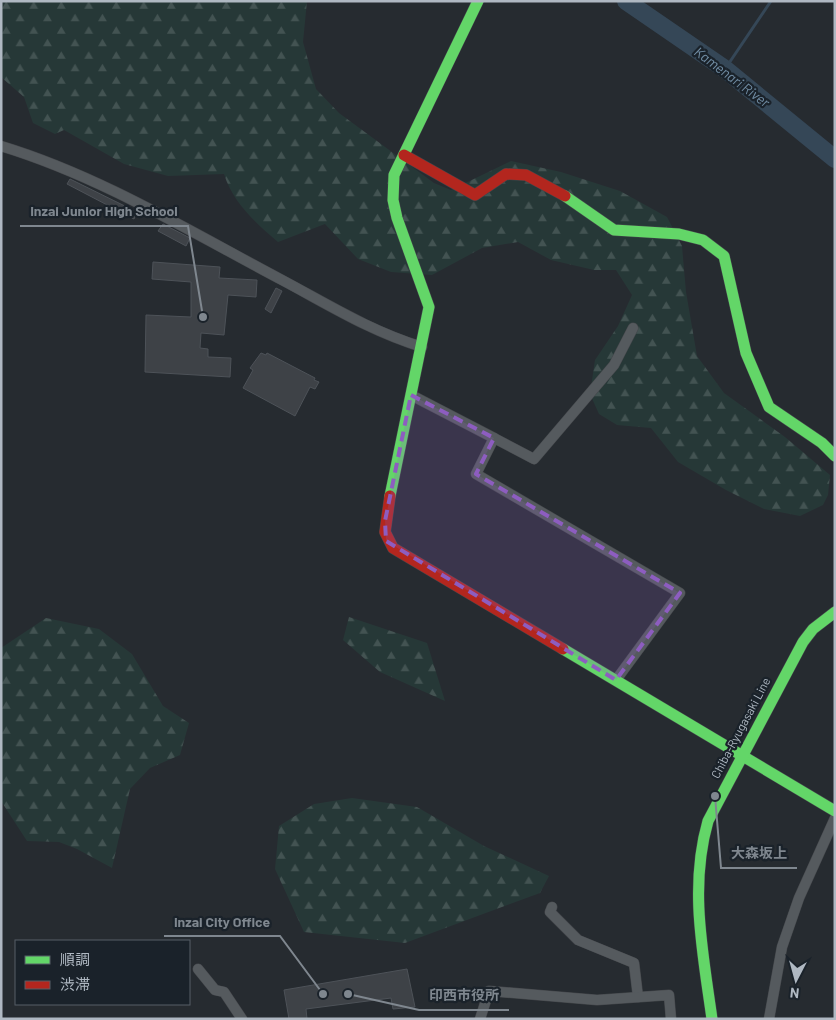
<svg xmlns="http://www.w3.org/2000/svg" width="836" height="1020" font-family="Barlow,'Noto Sans JP',sans-serif">
<style>
.forest{fill:url(#forest-firs)}
.lines{fill:none;stroke-linecap:round;stroke-linejoin:round}
.stream{stroke:#354757;stroke-width:3}
.river{stroke:#354757;stroke-width:18}
.building{fill:#3e4247;stroke:#4d5258}
.street-casing{stroke:#44474b;stroke-width:11}
.fast-casing{stroke:#44474b;stroke-width:12}
.jam-casing{stroke:#44474b;stroke-width:12}
.street{stroke:#555a5e;stroke-width:10}
.fast{stroke:#63d668;stroke-width:11}
.jam{stroke:#b3261e;stroke-width:11}
.marked{fill:#8d5dc0;fill-opacity:0.2;stroke:#8d5dc0;stroke-width:4;stroke-dasharray:10 6;stroke-linejoin:round}
.labels{text-anchor:middle;stroke-width:4.5;stroke-linejoin:round;paint-order:stroke}
.street-label{font-size:12px;fill:#afb8c2;stroke:#1a222a}
.water-label{font-size:14px;font-style:italic;fill:#718da4;stroke:#1a222a}
.leader{fill:none;stroke:#7f878f;stroke-width:2}
.callout-dot{fill:#7f878f;stroke:#1a222a;stroke-width:2}
.callout-label{font-size:14px;text-anchor:middle;font-weight:bold;fill:#7f878f;stroke:#1a222a;stroke-width:4.5;stroke-linejoin:round;paint-order:stroke}
</style>
<defs>
<pattern id="forest-firs" width="22" height="20" patternUnits="userSpaceOnUse" patternTransform="scale(1.25)"><rect width="22" height="20" fill="#263837"/><path d="M5 1l3.5 6h-7zM16 11l3.5 6h-7z" fill="#435352"/></pattern>
</defs>
<rect width="100%" height="100%" fill="#262b30"/>
<g class="forest">
<path d="M4,1h303l-4,41 13,47 23,24 95,70 17,7 60,-29 50,11 59,19 47,26 15,29 4,46 11,64 27,37 61,44 45,38 -2,20 -5,10 -23,11 -36,-7 -38,-19 -48,-28 -27,-34 -34,-3 -18,-11 -9,-20 5,-34 23,-34 14,-31 -16,-25h-22l-43,-10 -33,-18 -36,6 -50,27 -41,-3 -33,-13 -33,-35 -47,18c-22,-19 -45,-39 -54,-68l-56,2 -44,-12 -60,-34 -9,4 -22,-11 -9,-26 -23,-20v-72z"/>
<path d="M349,617l78,26 18,58 -65,-29 -37,-32z"/>
<path d="M46,618l53,11 33,25 31,52 26,17 -9,32 -30,13 -20,21 -18,79 -35,-19 -18,-7 -32,-1 -26,-40v-153z"/>
<path d="M352,798l65,9 67,39 65,30 -9,17 -135,50 -101,-11 -29,-63 4,-43 35,-22z"/>
</g>
<g class="lines">
<path class="stream" d="M725,69l46,-68"/>
<path class="river" d="M626,1l99,68 110,90"/>
</g>
<g class="building">
<path d="M70,179l67,33 -3,7 -67,-35z"/>
<path d="M163,224l27,14 -4,8 -28,-15z"/>
<path d="M153,262l67,5 -1,11 38,2 -1,17 -28,-2 -4,40 -23,-2 -1,15 8,1v8l23,1 -1,19 -85,-5 1,-57 45,2v-35l-39,-3z"/>
<path d="M276,288l6,3 -11,22 -6,-4z"/>
<path d="M261,353l5,2 1,-2 48,25 -1,2 5,2 -4,7 -5,-2 -15,29 -52,-28 10,-18 -3,-2z"/>
<path d="M407,969l8,38 -22,2 -2,-11 -85,11 1,10h-18l-5,-29z"/>
</g>
<g class="lines">
<g class="street-casing">
<g id="street">
<path d="M1,146c99,30 190,86 281,134 47,25 88,51 140,67"/>
<path d="M411,395l83,43 -18,36 204,119 -64,87"/>
<path d="M494,438l40,21 80,-94 19,-37"/>
<path d="M552,907l-2,5 28,28 56,23 4,34"/>
<path d="M198,969l17,21 9,2 18,27"/>
<path d="M480,1019l9,-28 108,9 72,-5 2,24"/>
<path d="M769,1019l13,-72 17,-49 36,-80"/>
</g>
</g>
<g class="fast-casing">
<g id="fast">
<path d="M565,196l49,34 65,4 24,6 21,16 22,97 23,54 53,36 13,13"/>
<path d="M390,496l39,-189 -32,-89 -4,-18 1,-25 84,-174"/>
<path d="M563,649l272,162"/>
<path d="M712,1019c-9,-66 -23,-132 -4,-198l95,-179 10,-13 22,-17"/>
</g>
</g>
<g class="jam-casing">
<g id="jam">
<path d="M404,155l71,40 31,-21 20,1 39,21"/>
<path d="M390,496l-5,36 8,16 170,101"/>
</g>
</g>
<use href="#street" class="street"/>
<use href="#fast" class="fast"/>
<use href="#jam" class="jam"/>
</g>
<path class="marked" d="M411,395l83,43 -18,36 204,119 -64,87 -230,-139 -1,-20z"/>
<g class="labels">
<g class="street-label">
<text transform="translate(741 728) rotate(-62)" y="4">Chiba-Ryugasaki Line</text>
</g>
<g class="water-label">
<text transform="translate(732 77) rotate(37)" y="5">Kamenari River</text>
</g>
</g>
<path class="leader" d="M203 317L188 226H20M715 796L721 868H797M323 994L280 936H164M348 994L419 1010H509"/>
<g class="callout-dot">
<circle cx="203" cy="317" r="5"/>
<circle cx="715" cy="796" r="5"/>
<circle cx="323" cy="994" r="5"/>
<circle cx="348" cy="994" r="5"/>
</g>
<g class="callout-label">
<text x="104" y="216">Inzai Junior High School</text>
<text x="759" y="858">大森坂上</text>
<text x="222" y="927">Inzai City Office</text>
<text x="464" y="1000">印西市役所</text>
</g>
<rect width="836" height="1020" fill="none" stroke="#afb8c2" stroke-width="5"/>
<rect x="15" y="940" width="175" height="65" fill="#1a222a" stroke="#565e67"/>
<rect x="25" y="956" width="25" height="8" fill="#63d668" stroke="#565e67"/>
<text x="60" y="965" font-size="15" fill="#afb8c2">順調</text>
<rect x="25" y="981" width="25" height="8" fill="#b3261e" stroke="#565e67"/>
<text x="60" y="990" font-size="15" fill="#afb8c2">渋滞</text>
<g transform="translate(796 980) rotate(186)" stroke="#1a222a" stroke-width="4" paint-order="stroke">
<path d="M0-4L9 19L0 12L-9 19Z" fill="#afb8c2"/>
<text y="-8" font-size="14" font-weight="bold" text-anchor="middle" fill="#afb8c2">N</text>
</g>
</svg>
